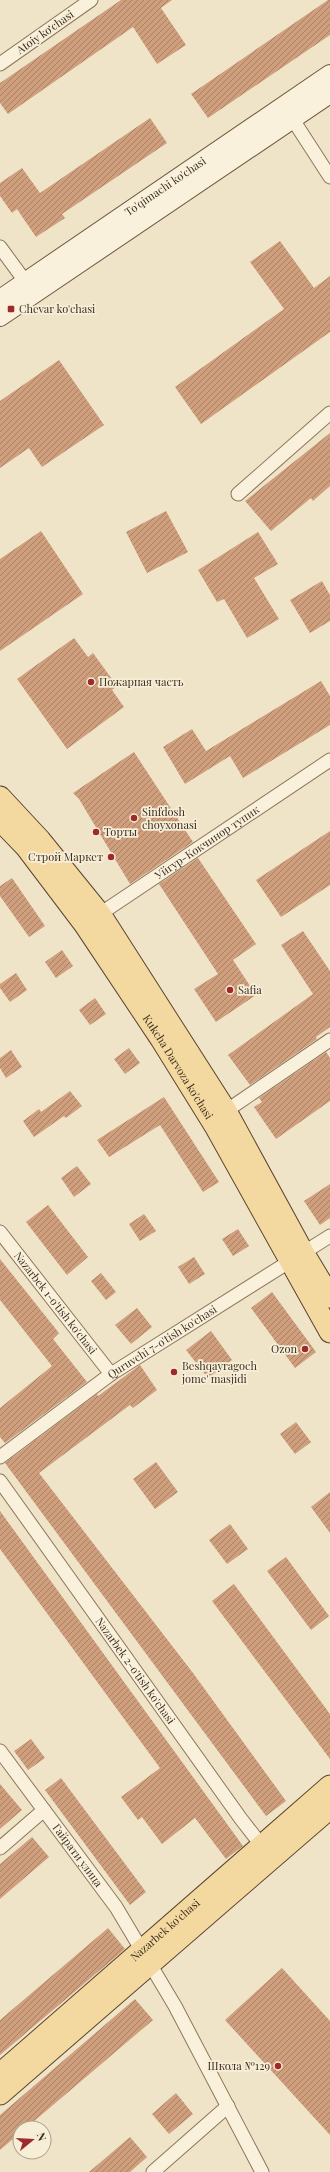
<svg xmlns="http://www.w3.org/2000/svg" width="330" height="2172" font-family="'Playfair Display',serif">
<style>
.building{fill:url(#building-hatch)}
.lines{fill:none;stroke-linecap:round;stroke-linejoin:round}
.street-casing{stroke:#8d765c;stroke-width:15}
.secondary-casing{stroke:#6f573f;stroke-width:20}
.primary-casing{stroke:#5b4430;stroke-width:23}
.street{stroke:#faf1dc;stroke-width:13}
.secondary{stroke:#faf1dc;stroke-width:18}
.primary{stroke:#f3d9a0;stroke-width:21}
.poi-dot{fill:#9e2a2b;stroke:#f7eed8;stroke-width:1.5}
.labels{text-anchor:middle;stroke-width:3.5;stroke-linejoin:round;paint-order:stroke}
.street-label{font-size:11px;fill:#3d2e20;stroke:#f7eed8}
.poi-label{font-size:11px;fill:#3d2e20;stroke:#f7eed8;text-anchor:start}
</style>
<defs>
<pattern id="building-hatch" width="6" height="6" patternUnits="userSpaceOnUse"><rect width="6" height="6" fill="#cf9f7d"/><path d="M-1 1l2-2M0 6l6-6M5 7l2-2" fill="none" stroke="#a98266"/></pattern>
</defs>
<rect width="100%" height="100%" fill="#f0e4c8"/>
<g class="building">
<path d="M121,0h51l-11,8 25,37 -29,19 -24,-37 -125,87 -8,-11v-20z"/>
<path d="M328,0h2v35l-122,83 -17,-24z"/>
<path d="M150,118l17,25 -105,71 3,4 -29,19 -19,-28 -5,4 -12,-17v-13l22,-15 18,25z"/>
<path d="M280,241l34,47 16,-12v56l-129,92 -26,-37 109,-78 -34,-47z"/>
<path d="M59,360l45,65 -62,42 -13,-19 -29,20v-67z"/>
<path d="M330,433v53l-17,15 -2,-3 -40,33 -26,-30z"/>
<path d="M166,511l22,41 -41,21 -21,-41z"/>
<path d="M41,531l42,63 -83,57v-92z"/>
<path d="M258,532l20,32 -24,14 25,41 -32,19 -23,-39 -7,3 -19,-32z"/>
<path d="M322,581l8,14v26l-20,12 -20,-33z"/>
<path d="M74,638l14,19 5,-4 24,33 -5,4 12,17 -57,42 -50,-70z"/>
<path d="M321,681l9,15v29l-87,53 -13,-22 -45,28 -22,-37 29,-18 14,22z"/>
<path d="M134,752l59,90 -63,42 -51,-85 -6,-6z"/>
<path d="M330,831v54l-49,32 -25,-37z"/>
<path d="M198,858l58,86 -23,16 23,35 -40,27 -22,-33 24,-15 -59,-90z"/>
<path d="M12,878l33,48 -16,11 -29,-41v-10z"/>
<path d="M303,931l27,40v56l-14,10 1,2 -67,46 -22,-30 85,-61 -32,-49z"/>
<path d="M62,950l11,16 -17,12 -11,-16z"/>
<path d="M16,973l11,17 -17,12 -10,-14v-4z"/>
<path d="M95,998l11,16 -16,11 -11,-15z"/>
<path d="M129,1048l11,15 -15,11 -11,-15z"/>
<path d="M11,1050l11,17 -16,11 -6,-10v-10z"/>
<path d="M326,1052l4,6v43l-54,38 -22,-32 8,-5 -3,-4z"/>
<path d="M70,1091l12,15 -16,12 -2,-2 -30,21 -11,-16 16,-12 2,3z"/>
<path d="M164,1097l55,85 -16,10 -43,-67 -51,32 -12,-17z"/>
<path d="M77,1166l14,18 -17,13 -13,-19z"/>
<path d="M330,1184v34l-10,7 -16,-24z"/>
<path d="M48,1205l40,52 -21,18 -41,-53z"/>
<path d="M144,1214l12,17 -16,10 -11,-17z"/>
<path d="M238,1229l11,17 -16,10 -11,-17z"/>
<path d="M194,1257l11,17 -16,10 -11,-17z"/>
<path d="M0,1259l59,74 -6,6 34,43 -82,61 -5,-6v-29l52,-42 -52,-66z"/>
<path d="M101,1273l15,19 -10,8 -15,-19z"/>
<path d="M272,1292l44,60 -21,16 -44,-60z"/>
<path d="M137,1308l15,19 -21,17 -16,-19z"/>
<path d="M211,1331l21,29 -24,18 -22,-28z"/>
<path d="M140,1365l17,25 -24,18 -3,-3 -91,68 154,200 93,128 -20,15 -261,-353 92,-69 1,2z"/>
<path d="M296,1422l15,20 -16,12 -15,-20z"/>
<path d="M156,1462l22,30 -23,17 -22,-30z"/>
<path d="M330,1492v41l-19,-26z"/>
<path d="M0,1511l243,335 -17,13 -31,-41 -33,26 -20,-27 -4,3 -17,-23 39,-29 -160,-219z"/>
<path d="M230,1524l18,25 -21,15 -18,-24z"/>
<path d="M286,1557l43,59 -18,14 -44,-59z"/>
<path d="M234,1584l96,130v45l-118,-158z"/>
<path d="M31,1739l14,19 -17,12 -14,-19z"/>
<path d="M61,1778l85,114 -16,13 -85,-115z"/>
<path d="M0,1784l22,26 -22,19z"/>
<path d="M32,1837l17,20 -49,42v-35z"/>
<path d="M108,1928l17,21 -125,106v-35z"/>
<path d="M282,1968l48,53v114l-105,-115z"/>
<path d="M135,1999l18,21 -127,108h-6v5l-20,17v-35z"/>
<path d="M176,2093l17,21 -24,20 -17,-20z"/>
<path d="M130,2137l17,20 -17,15h-41z"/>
</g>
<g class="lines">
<g class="street-casing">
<g id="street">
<path d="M0,64l91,-64"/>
<path d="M288,112l42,65"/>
<path d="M0,247l30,41"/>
<path d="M238,494l92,-81"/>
<path id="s1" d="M94,918l236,-158"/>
<path d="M226,1111l104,-71"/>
<path id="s2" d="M0,1232l111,142"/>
<path id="s3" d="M0,1457l111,-83 219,-138"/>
<path id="s4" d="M0,1481l241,338 25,32"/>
<path id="s5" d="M0,1751l116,156 59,99 87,166"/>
<path d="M0,1848l44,-38"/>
<path d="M153,2172l75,-66"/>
</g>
</g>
<g class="secondary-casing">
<g id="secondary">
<path id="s6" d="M0,299l330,-225"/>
<path d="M0,317l330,-223"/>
</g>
</g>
<g class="primary-casing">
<g id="primary">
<path d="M0,797l40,43 60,74 126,197 78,143 26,43"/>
<path id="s7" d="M0,820l26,27 59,78 76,114 54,87 115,206"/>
<path id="s8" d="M0,2074l330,-288"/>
<path d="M0,2094l330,-286"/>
</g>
</g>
<use href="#street" class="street"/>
<use href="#secondary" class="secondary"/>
<use href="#primary" class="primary"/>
</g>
<g class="poi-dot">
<rect x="7" y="305" width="8" height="8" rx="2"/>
<circle cx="91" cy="682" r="4"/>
<circle cx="134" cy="818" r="4"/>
<circle cx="96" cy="832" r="4"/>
<circle cx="111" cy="857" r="4"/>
<circle cx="230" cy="990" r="4"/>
<circle cx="305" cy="1349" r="4"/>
<circle cx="174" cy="1372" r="4"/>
<circle cx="278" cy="2066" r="4"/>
</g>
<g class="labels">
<g class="street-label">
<text transform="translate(45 32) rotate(-35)" y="4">Atoiy koʻchasi</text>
<text dy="4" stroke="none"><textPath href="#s6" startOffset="200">To'qimachi ko'chasi</textPath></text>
<text dy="4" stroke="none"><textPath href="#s1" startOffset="136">Уйгур-Кокчинор тупик</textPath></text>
<text dy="4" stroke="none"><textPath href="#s7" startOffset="305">Kukcha Darvoza ko'chasi</textPath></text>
<text dy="4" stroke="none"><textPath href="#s2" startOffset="90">Nazarbek 1-o'tish ko'chasi</textPath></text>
<text dy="4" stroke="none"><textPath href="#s3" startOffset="199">Quruvchi 7-o'tish ko'chasi</textPath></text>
<text dy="4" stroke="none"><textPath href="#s4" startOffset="233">Nazarbek 2-o'tish ko'chasi</textPath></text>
<text dy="4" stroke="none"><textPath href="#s5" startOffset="130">Гайрати улица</textPath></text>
<text dy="4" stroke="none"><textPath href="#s8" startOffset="219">Nazarbek ko'chasi</textPath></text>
</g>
<g class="poi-label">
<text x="19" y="313">Chevar ko'chasi</text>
<text x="99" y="686">Пожарная часть</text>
<text x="142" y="816">Sinfdosh<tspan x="142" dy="13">choyxonasi</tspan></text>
<text x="104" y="836">Торты</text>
<text x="103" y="861" text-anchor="end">Строй Маркет</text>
<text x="238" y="994">Safia</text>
<text x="297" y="1353" text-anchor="end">Ozon</text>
<text x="182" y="1370">Beshqayragoch<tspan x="182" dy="13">jome' masjidi</tspan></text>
<text x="270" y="2070" text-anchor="end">Школа №129</text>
</g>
</g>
<g transform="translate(32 2140) rotate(72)"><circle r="19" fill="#f7eed8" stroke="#ada18e"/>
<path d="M0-3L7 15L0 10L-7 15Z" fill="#9e2a2b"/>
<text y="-6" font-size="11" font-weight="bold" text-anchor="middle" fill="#3d2e20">N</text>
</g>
</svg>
